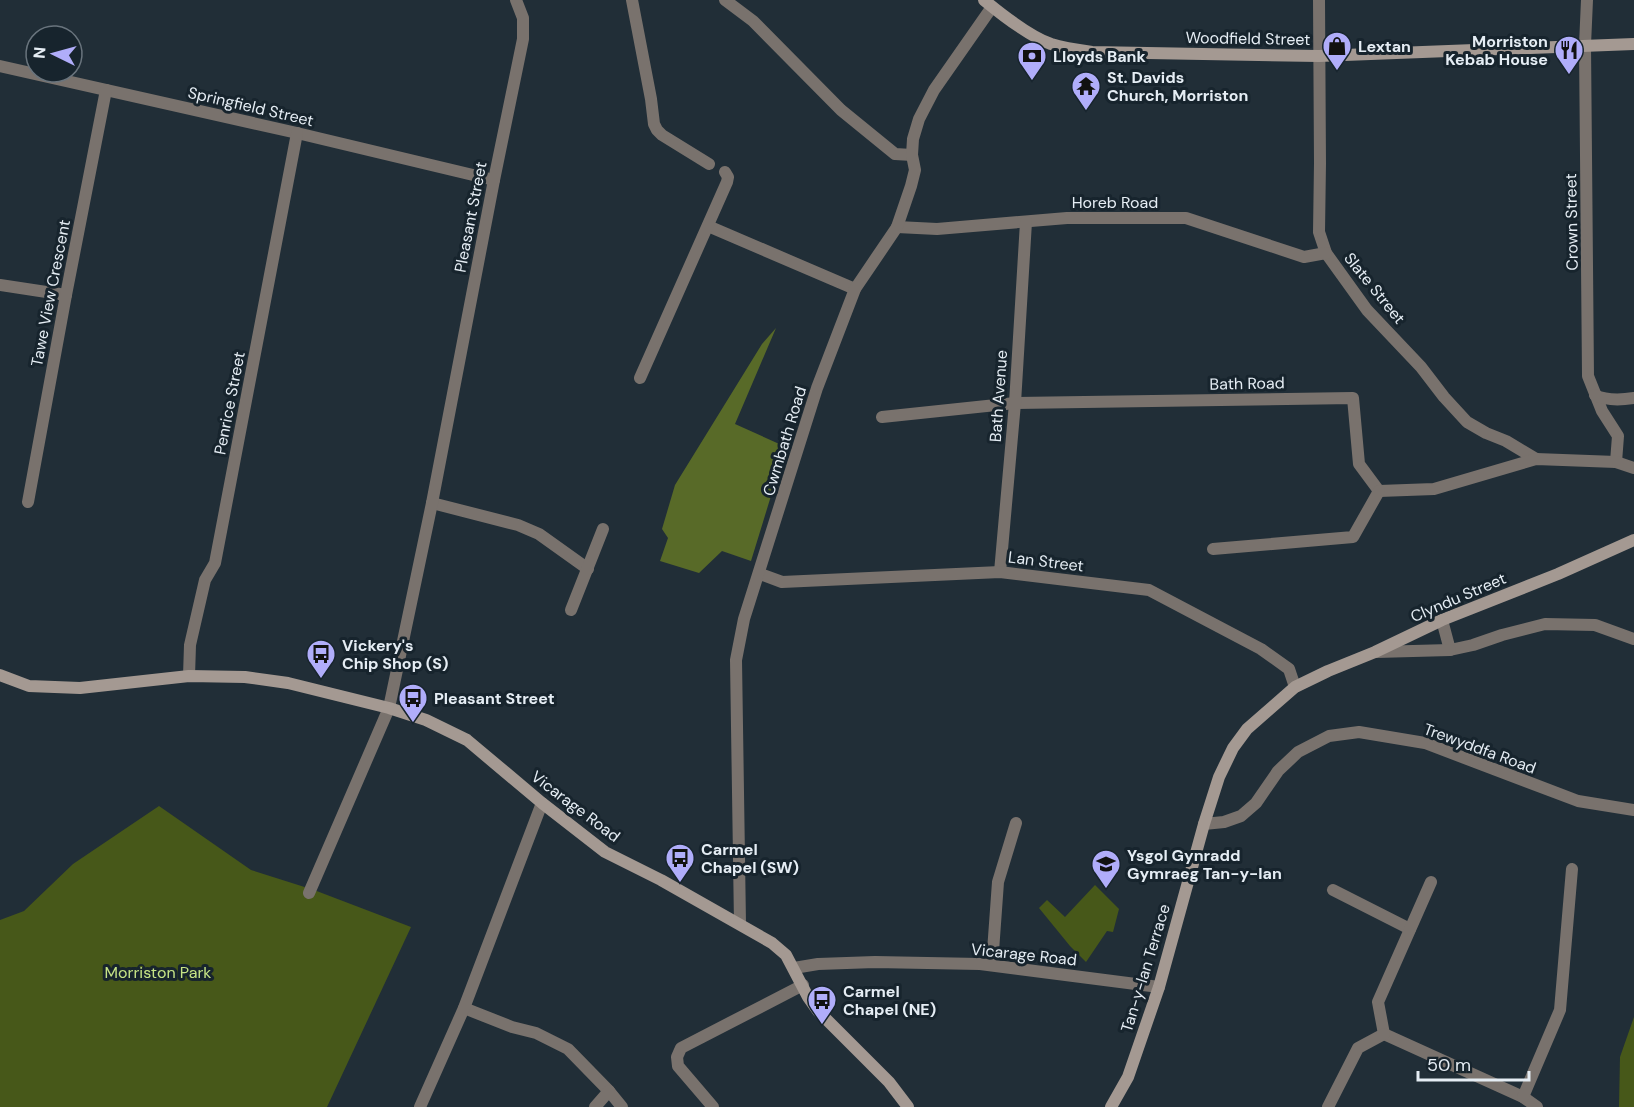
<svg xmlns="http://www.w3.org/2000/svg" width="1634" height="1107" font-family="'DM Sans',sans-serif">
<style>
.green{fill:#475819}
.forest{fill:#586a28}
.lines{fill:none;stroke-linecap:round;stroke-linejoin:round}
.street{stroke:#79726d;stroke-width:12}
.secondary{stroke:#a49992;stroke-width:12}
.labels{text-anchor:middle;stroke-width:6;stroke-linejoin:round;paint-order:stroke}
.street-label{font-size:16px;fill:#e5edf4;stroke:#17242d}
.poi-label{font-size:16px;font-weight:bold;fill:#e5edf4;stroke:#17242d;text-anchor:start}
.park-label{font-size:16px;fill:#c7e486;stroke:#17242d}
</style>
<rect width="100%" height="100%" fill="#212e37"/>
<g class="green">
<path d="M159,806l92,64 63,20 97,37 -84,180h-327v-187l24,-9 49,-47z"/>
<path d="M1095,885l24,24 -6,23 -6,-1 -21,31 -16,-16 -31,-38 8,-8 18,17z"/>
<path d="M1634,1017v90h-15l1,-50z"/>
</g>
<path class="forest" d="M776,328l-41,96 51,23 -35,114 -29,-10 -23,22 -39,-12 8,-23 -6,-9 13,-44 87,-141z"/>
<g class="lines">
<g class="street">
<path d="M632,0l19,99 3,25 3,6 5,5 47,29"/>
<path d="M725,0l28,21 88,89 54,44 17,1"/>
<path d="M1319,0l1,163 -1,69 7,21 41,57 54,57 23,30 23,25 19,11 20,8 30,18"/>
<path d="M1587,0l-2,45 3,331 14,35 16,25 -2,26"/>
<path d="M0,66l297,67 197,47"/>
<path d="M708,226l147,63"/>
<path d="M897,227l40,2 130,-11h119l118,39 22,-4"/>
<path d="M0,285l66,10"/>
<path d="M640,378l87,-196 1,-5 -3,-5"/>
<path d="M1595,395c12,6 26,5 39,3"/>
<path d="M882,417l133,-14 338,-5 6,66 20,27"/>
<path d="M1379,491l55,-2 102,-30 80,3 18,6"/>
<path d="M28,502l38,-207 40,-205"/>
<path d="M432,503l86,22 21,9 49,35"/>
<path d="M1213,549l140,-12 26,-46"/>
<path d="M1000,572l15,-169 11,-181"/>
<path d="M760,574l22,8 218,-10 149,18 112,59 28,20 6,18"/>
<path d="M571,610l32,-81"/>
<path d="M1442,620l8,30 23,-5 29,-10 43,-11 50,1 39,14"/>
<path d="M1376,652l74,-2"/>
<path d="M189,676l1,-31 15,-65 10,-17 82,-430"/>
<path d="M1204,824l20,-2 17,-6 15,-13 22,-32 20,-19 31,-16 30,-4 66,11 153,58 56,9"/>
<path d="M1333,890l77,39"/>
<path d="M309,893l80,-185 43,-205 62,-323 29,-141v-21l-7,-18"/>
<path d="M740,924l-4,-264 8,-41 73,-231 38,-99 42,-62 14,-41 4,-16 -3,-15 1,-16 6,-20 15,-29 58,-83"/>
<path d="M992,965l6,-83 18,-59"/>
<path d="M794,968l24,-4 57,-2 105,2 179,23"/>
<path d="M464,1008l48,19 24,6 32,16 41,42 13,16"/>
<path d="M1384,1034l139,63 14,10"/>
<path d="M1384,1034l-6,-32 53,-120"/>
<path d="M1523,1097l37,-87 12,-141"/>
<path d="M420,1107l44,-99 78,-205"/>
<path d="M595,1107l14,-16"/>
<path d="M713,1107l-35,-41 -1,-9 4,-9 122,-63"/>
<path d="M1328,1107l30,-59 26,-14"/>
</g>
<g class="secondary">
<path d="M984,0c17,14 47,37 67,44 13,4 27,6 41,8l227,4 315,-12"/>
<path d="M0,675l29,11 51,2 109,-12 56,1 43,6 101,25 37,12 41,20 75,63 63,49 56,28 111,63 14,12 22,42 10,14 71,71 19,25"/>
<path d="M1111,1107l17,-30 31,-90 45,-163 15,-47 14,-29 14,-19 48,-42 33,-16 47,-19 67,-32 116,-46 76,-34"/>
</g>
</g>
<defs>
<g id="shop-pin" transform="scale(1.5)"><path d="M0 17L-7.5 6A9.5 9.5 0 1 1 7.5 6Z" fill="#b0adfa" stroke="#17242d"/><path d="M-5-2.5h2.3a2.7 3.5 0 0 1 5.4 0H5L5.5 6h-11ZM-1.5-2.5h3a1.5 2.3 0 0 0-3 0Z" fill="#111"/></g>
<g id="restaurant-pin" transform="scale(1.5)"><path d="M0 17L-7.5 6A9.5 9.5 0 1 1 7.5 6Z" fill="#b0adfa" stroke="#17242d"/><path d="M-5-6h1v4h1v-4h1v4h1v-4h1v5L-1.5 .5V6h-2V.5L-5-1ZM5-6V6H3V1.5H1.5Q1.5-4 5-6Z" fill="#111"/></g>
<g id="bank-pin" transform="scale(1.5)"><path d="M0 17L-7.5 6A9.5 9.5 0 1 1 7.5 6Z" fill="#b0adfa" stroke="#17242d"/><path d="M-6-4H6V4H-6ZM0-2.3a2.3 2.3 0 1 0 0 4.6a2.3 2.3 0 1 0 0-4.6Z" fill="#111"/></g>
<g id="temple-pin" transform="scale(1.5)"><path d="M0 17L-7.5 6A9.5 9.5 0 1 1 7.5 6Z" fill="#b0adfa" stroke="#17242d"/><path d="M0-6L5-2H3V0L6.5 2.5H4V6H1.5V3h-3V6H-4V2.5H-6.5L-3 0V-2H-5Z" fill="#111"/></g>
<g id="bus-pin" transform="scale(1.5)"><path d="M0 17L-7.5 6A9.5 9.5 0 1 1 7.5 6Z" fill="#b0adfa" stroke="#17242d"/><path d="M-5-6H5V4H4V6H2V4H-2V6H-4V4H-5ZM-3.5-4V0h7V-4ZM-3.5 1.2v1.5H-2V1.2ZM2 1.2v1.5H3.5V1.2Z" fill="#111"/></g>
<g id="school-pin" transform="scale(1.5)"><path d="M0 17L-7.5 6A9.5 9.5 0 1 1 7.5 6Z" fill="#b0adfa" stroke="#17242d"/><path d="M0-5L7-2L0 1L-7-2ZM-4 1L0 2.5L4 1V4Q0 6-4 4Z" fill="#111"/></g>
</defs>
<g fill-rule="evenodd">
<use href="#shop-pin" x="1337" y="46"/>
<use href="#restaurant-pin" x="1569" y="50"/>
<use href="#bank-pin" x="1032" y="56"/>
<use href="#temple-pin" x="1086" y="86"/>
<use href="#bus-pin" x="321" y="654"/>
<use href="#bus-pin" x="413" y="698"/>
<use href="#bus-pin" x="680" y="858"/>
<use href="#school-pin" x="1106" y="864"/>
<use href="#bus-pin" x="822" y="1000"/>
</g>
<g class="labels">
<g class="street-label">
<text transform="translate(1248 38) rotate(1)" y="6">Woodfield Street</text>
<text transform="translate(251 106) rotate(13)" y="6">Springfield Street</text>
<text x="1115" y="208">Horeb Road</text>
<text transform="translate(470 217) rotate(-79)" y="6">Pleasant Street</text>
<text transform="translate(1571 222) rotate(-91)" y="6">Crown Street</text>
<text transform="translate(1375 288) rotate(51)" y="6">Slate Street</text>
<text transform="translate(50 293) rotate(-79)" y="6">Tawe View Crescent</text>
<text transform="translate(1247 383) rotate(-1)" y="6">Bath Road</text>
<text transform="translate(998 396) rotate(-86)" y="6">Bath Avenue</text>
<text transform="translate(229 403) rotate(-79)" y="6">Penrice Street</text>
<text transform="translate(784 441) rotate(-73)" y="6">Cwmbath Road</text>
<text transform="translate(1046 561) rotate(7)" y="6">Lan Street</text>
<text transform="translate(1458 597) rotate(-23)" y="6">Clyndu Street</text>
<text transform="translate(1480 748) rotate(20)" y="6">Trewyddfa Road</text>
<text transform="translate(576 806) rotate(37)" y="6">Vicarage Road</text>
<text transform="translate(1024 954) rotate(6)" y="6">Vicarage Road</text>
<text transform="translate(1145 968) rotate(-73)" y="6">Tan-y-lan Terrace</text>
</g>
<g class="poi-label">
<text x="1548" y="47" text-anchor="end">Morriston<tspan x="1548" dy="18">Kebab House</tspan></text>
<text x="1358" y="52">Lextan</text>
<text x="1053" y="62">Lloyds Bank</text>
<text x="1107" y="83">St. Davids<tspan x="1107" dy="18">Church, Morriston</tspan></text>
<text x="342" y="651">Vickery's<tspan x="342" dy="18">Chip Shop (S)</tspan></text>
<text x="434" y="704">Pleasant Street</text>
<text x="701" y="855">Carmel<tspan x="701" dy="18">Chapel (SW)</tspan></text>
<text x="1127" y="861">Ysgol Gynradd<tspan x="1127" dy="18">Gymraeg Tan-y-lan</tspan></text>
<text x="843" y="997">Carmel<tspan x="843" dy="18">Chapel (NE)</tspan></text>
</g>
<g class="park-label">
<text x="158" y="978">Morriston Park</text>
</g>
</g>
<g transform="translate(54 54) rotate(275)"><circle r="28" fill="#17242d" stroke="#69747d" stroke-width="1.5"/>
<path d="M0-4.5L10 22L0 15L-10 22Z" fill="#b0adfa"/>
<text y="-9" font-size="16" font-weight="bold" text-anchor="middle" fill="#e5edf4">N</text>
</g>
<path d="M1418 1071v9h111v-9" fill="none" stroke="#e5edf4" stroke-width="3"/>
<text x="1427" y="1071" font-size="18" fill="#e5edf4" stroke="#17242d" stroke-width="4.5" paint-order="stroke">50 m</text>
</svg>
